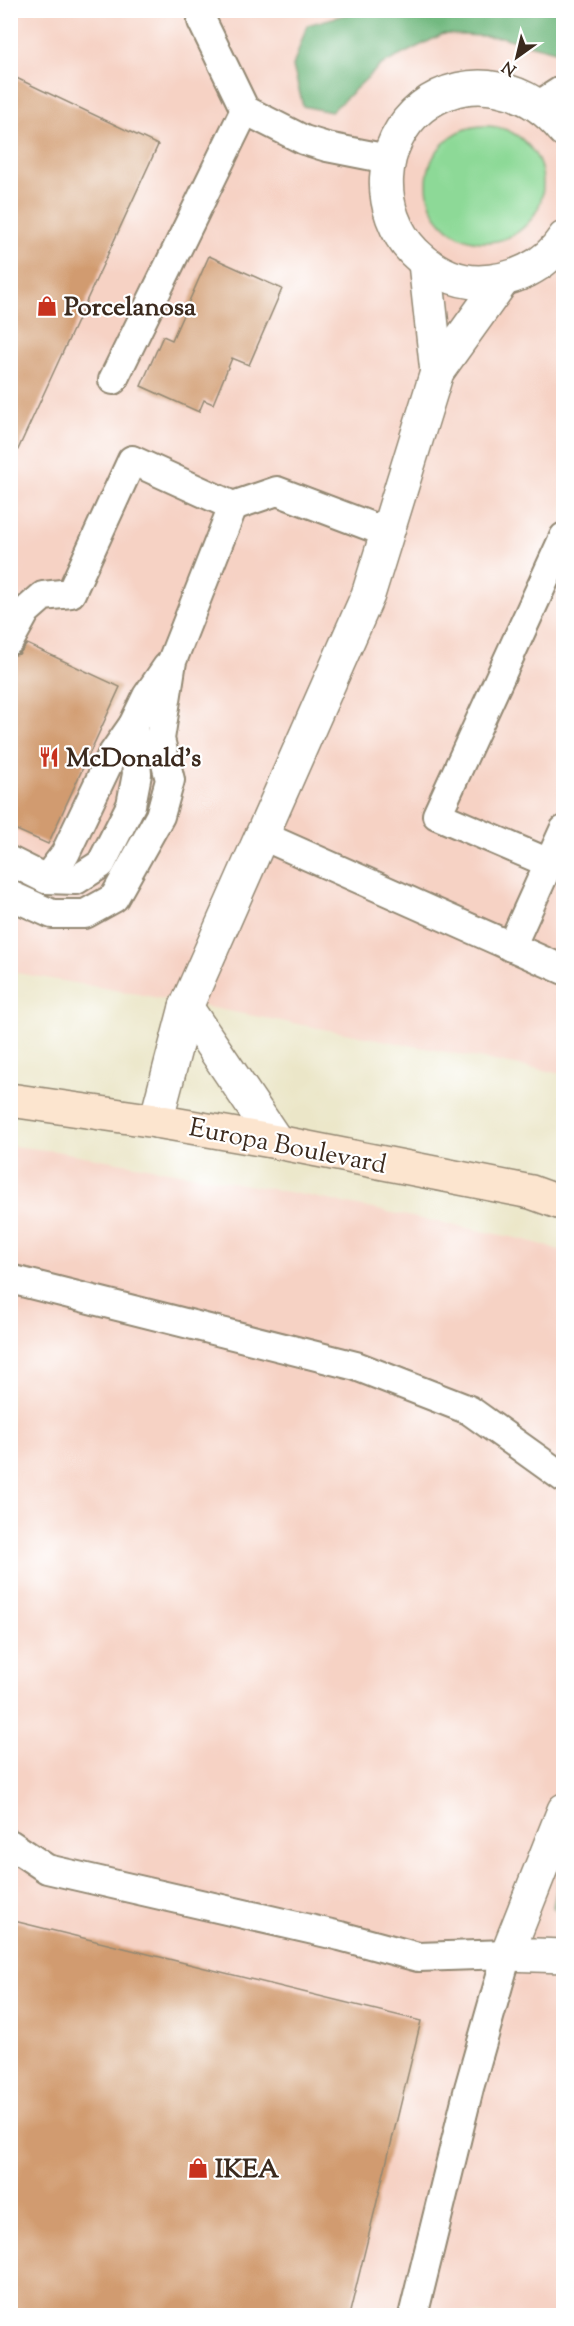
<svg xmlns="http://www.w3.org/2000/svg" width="574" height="2326" font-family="'Sorts Mill Goudy',serif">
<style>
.built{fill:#f6d2c4}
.green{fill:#8dd997;stroke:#64825a;stroke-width:1.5}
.forest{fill:#72b980;stroke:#56724f;stroke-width:1.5}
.building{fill:#d19b6f}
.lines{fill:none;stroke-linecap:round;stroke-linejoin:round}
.lane-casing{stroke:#938873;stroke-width:32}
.street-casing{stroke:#938873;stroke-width:36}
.secondary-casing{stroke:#938873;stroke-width:36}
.lane{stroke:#fff;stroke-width:28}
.street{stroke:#fff;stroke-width:33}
.secondary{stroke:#fce5cf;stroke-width:33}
.labels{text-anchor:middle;stroke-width:4.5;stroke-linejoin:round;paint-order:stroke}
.poi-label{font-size:26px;font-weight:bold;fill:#3b2a1e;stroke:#fff;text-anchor:start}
.street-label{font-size:26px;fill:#3b2a1e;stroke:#fff}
</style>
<rect width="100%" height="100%" fill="#fff"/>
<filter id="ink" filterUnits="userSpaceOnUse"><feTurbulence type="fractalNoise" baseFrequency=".0167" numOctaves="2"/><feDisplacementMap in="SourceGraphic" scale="12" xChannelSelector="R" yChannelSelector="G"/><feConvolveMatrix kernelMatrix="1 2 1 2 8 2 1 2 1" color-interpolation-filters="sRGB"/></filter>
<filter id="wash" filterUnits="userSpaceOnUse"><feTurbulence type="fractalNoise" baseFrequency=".008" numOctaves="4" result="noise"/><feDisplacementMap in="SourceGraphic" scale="24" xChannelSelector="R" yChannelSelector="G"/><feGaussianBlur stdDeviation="1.35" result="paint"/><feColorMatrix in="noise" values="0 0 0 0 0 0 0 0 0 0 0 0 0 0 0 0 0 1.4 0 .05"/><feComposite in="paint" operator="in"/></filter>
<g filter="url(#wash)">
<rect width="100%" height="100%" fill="#ebe6c8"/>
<g class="built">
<path d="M10,11h553v1063l-431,-81 -121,-21z"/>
<path d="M11,1146l45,5 243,43 227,46 37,11v1064l-552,1z"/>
</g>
<circle class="green" cx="485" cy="184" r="58"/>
<g class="forest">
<path d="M359,11h204v36l-4,5 -58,-15 -58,-3 -62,31 -50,47 -28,-6 -10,-40 14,-41z"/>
<path d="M563,1858v58l-10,-9z"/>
</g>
<g id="blocks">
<g class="building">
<path d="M10,75l148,70 -148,322z"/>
<path d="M209,256l73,33 -33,76 -17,-7 -19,46 -9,-4 -5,12 -58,-26 22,-50 9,4z"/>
<path d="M27,644l93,43 -72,157 -38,-17v-171l9,-2z"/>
<path d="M10,1920l411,101 -72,295h-339z"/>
</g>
</g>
</g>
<g filter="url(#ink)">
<use href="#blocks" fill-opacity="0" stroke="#938873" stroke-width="1.5"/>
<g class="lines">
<g class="lane-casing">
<g id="lane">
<path d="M202,21l43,89 59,30 23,7 61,12"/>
<path d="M539,105l25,-16"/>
<path d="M113,380l132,-270"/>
<path d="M10,640l16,-29 17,-15 28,-3 61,-133 101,46 44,-15 111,42"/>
<path d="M263,836l301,134"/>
<path d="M10,861l36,18 19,-25 47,-99 21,-30 14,-29 20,-29"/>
<path d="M549,863l15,-33"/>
<path d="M46,879l30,1 25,-16 30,-59 6,-31 -4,-49"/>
<path d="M10,895l42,19h33l29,-16 46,-82 10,-36 -10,-41 12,-78 61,-155"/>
<path d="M511,947l38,-84 -112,-48 127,-278"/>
<path d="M10,1279l346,87 113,44 95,68"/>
<path d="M10,1844l37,25 293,67 78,21 89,-3 -38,134 -56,228"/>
</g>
</g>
<g class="street-casing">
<g id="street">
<path d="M564,130c-35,-43 -95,-59 -142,-23 -45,36 -47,105 -8,145 17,17 40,30 65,30 34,-1 66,-15 85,-44"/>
<path d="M425,263l12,109"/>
<path d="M186,1007l91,135"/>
<path d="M156,1121l30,-114 182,-412 69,-223 66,-92"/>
<path d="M564,1810l-57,144 57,2"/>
</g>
</g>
<g class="secondary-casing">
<path id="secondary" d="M10,1100l146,21 121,21 254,50 33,12"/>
</g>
<use href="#lane" class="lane"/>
<use href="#street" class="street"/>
<use href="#secondary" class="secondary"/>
</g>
</g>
<defs>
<g id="shop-bare" transform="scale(1.62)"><path d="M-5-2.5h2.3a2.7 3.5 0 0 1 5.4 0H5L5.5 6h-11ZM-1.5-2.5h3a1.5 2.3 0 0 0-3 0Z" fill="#c8321e" stroke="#fff" stroke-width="2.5" paint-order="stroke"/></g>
<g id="restaurant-bare" transform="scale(1.62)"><path d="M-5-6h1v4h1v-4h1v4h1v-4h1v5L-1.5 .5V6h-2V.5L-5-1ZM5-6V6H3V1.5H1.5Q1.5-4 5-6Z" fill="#c8321e" stroke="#fff" stroke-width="2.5" paint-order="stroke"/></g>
</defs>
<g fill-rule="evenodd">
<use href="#shop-bare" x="47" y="306"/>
<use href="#restaurant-bare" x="49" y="757"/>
<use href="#shop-bare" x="198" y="2168"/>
</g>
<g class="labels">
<g class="poi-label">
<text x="64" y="315">Porcelanosa</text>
<text x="66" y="766">McDonald's</text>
<text x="215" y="2177">IKEA</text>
</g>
<g class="street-label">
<text transform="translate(288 1145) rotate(11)" y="9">Europa Boulevard</text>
</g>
</g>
<rect width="574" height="2326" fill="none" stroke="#fff" stroke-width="36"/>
<g transform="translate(517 57) rotate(214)" stroke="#ffffff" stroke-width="4.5" paint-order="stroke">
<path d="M0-4.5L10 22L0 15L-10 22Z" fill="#3b2a1e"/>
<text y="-9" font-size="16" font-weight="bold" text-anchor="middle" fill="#3b2a1e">N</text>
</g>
</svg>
